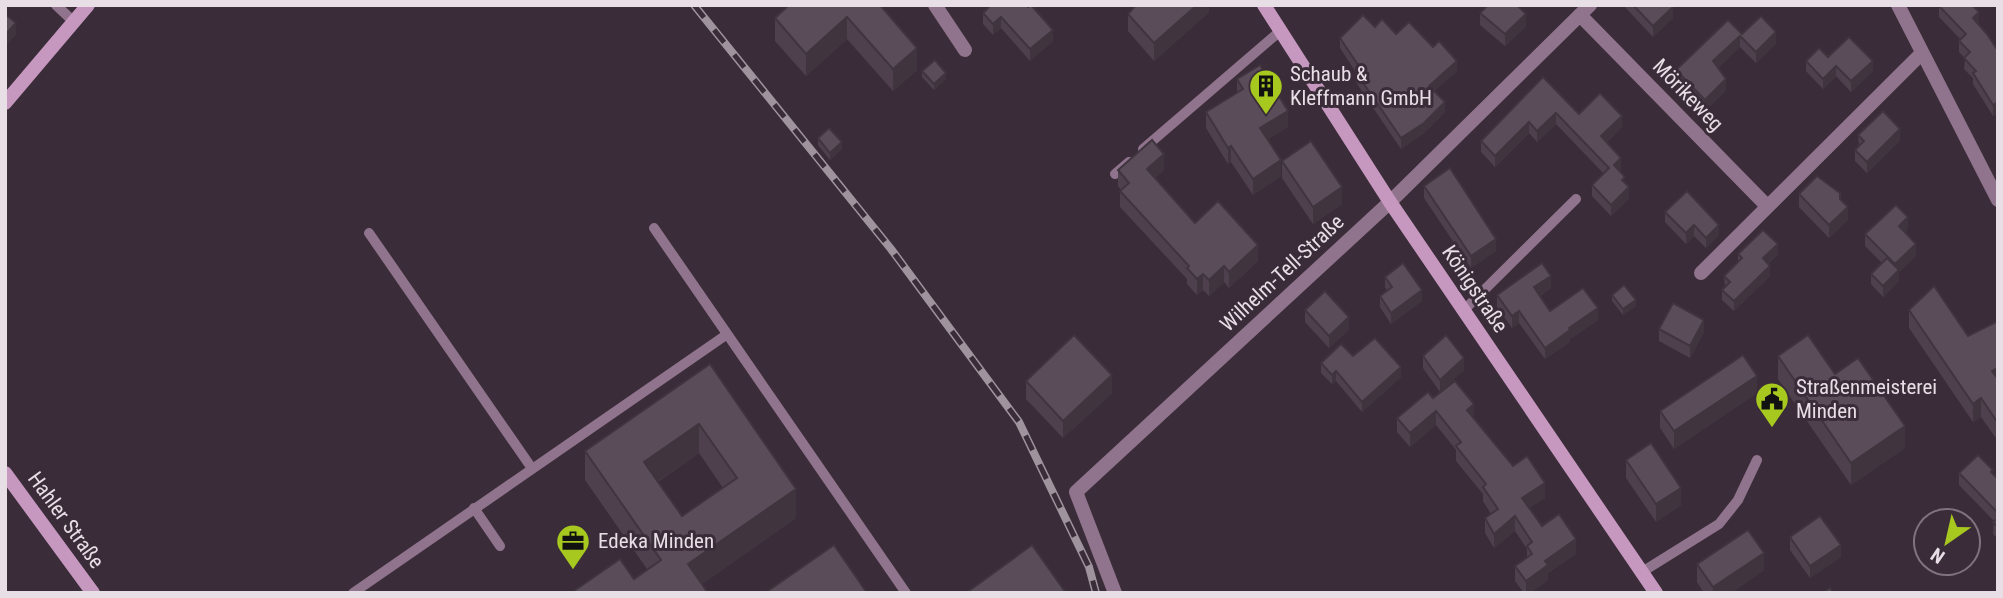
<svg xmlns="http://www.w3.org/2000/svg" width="2003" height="598" font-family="'Roboto Condensed',sans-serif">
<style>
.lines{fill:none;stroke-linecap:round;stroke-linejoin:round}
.lane{stroke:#90738c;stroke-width:10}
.street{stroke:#90738c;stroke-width:14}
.secondary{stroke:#c697bf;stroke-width:14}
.rail-casing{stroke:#9f949d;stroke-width:8}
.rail{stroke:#3a2c38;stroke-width:5;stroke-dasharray:16;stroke-linecap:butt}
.wall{fill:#4e414d;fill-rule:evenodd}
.shaded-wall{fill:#40353e}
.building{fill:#5b4c59;stroke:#40353e;stroke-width:2;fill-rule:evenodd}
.labels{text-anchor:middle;stroke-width:6;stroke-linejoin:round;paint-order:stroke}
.poi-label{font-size:21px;fill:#e8dee6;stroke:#3a2c38;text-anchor:start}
.street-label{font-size:21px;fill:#e8dee6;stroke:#3a2c38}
</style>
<rect width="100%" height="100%" fill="#3a2c38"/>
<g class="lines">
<g class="lane">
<path d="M56,5l18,17"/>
<path d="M1143,149l136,-117"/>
<path d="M1115,174l14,-12"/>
<path d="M654,228l252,365"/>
<path d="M369,233l162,234"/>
<path d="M1464,310l112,-111"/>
<path d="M474,508l26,38"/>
<path d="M1642,572l77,-48 19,-24 19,-40"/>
<path d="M353,593l373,-258"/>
</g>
<g class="street">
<path d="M935,5l30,45"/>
<path d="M1898,5l100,195"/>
<path d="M1580,15l186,190"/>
<path d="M1701,273l221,-220"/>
<path d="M1115,593l-39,-101 314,-290 200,-197"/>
</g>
<g class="secondary">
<path d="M1264,5l126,197 266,391"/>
<path d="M5,103l83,-98"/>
<path d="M5,473l88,120"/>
</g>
<g class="rail-casing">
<path id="rail" d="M694,5l197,244 128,173 70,145 7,26"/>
</g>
<use href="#rail" class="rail"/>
</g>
<g class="wall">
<path d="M789,5h96l-3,3 35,62 -24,21 -46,-52 -41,37 -31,-35v-23z"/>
<path d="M1209,5v7l-55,49 -26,-30v-17z"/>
<path d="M1623,5h48l2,13 -20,19z"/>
<path d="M1939,6l40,17 -1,1 20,27v62l-5,3 -20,-32v-6l-9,-9 1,-11 -6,-6v-11l2,-1 -22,-23z"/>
<path d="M983,13l70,17v11l-23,20 -29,-33 -8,7 -10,-11z"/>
<path d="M1480,13l46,13 -21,20 -25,-21z"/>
<path d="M1375,27l21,7 61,37 -23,20 11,21 -21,21 -23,16 -46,-68v-10l-15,-23v-10z"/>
<path d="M1742,34l34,9 -20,20 -16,-16 -22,21 8,22 -21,21 -29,-29v-12z"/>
<path d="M1828,57l45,14 -22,21 -15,-16 -13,13 -17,-18v-10z"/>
<path d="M922,71l24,8 -12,11 -12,-13z"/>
<path d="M1543,77l36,37 43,13 -15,15 14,27 -2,2 10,27 -18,18 -19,-20v-11l12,-11 -48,-50 -19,18 -8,-9 -34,34 -14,-15v-11z"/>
<path d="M1237,79l51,48 -20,12 13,37 -28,19 -22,-33 -3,2 -22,-36v-16l31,-19z"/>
<path d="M1858,135l42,5 -33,33 -12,-12v-11l4,-4z"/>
<path d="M818,138l24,11 -12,11 -12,-15z"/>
<path d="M1282,161l60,43 -29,20 -31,-46z"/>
<path d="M1118,170h46l-9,8 40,45 63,38 -29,27 -5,-6 -15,14 -6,-6 -6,5 -10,-11v-5l-67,-72v-16l1,-1 -3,-4z"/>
<path d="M1424,186l72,65 -25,17 -47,-70z"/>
<path d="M1799,194l41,5 8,20 -19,19 -30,-31z"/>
<path d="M1665,212l54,23 -13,13 -12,-12 -8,8 -21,-22z"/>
<path d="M1908,230l-3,2 11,24 -17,16v9l-16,16 -12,-13v-10l11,-11 -17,-17v-12z"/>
<path d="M1738,254h40l-10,10 2,12 -36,35 -12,-11v-10l3,-3 -1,-11 14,-15z"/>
<path d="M1385,277l37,24 -31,23 -11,-17v-11l7,-5 -2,-4z"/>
<path d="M1551,288l-11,8 10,15 48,9 -28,19v3l-25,17 -26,-36 -7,5 -15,-21v-12z"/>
<path d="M1612,295l24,11 -13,9 -11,-14z"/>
<path d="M1305,310l44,20 -20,18 -24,-26z"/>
<path d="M1909,310l59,26 30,-15v120l-17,-24 -8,5 -64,-94z"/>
<path d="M1659,329l45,3 -14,26 -31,-17z"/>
<path d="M1353,356l48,21 -39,35 -26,-31 -4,3 -11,-11v-10z"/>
<path d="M1423,356l41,14 -24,22 -17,-24z"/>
<path d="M1778,356l57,18 70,74 -54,37 -73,-106z"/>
<path d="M710,364l86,154 -94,66 -55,-15 -62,-89v-29zM699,453l24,35 -41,28 -24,-34z"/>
<path d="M1026,381l86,12 -49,45 -37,-39z"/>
<path d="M1757,393l-83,56 -14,-21v-17z"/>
<path d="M1433,398l41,20 39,48 32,32 -16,10 13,18 34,28 -28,19v7l-18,13h-6l-9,-12v-15l12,-8v-9l-12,-18 -21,17 -9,-15v-15l6,-4 -8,-13v-7l-27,-33v-11l-20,-25 -26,22 -13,-15v-14z"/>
<path d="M1626,460l55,45 -25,17 -30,-44z"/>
<path d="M1959,473l34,1 5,5v60l-5,-5 1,-13 -35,-36z"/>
<path d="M1790,537l51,20 -31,21 -20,-28z"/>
<path d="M1697,564l67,6 -33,23h-27l-7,-11z"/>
</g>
<g class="shaded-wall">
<path d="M1197,5h12v7l-55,49v-18z"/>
<path d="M1673,7v11l-20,19v-11z"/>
<path d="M1979,12v11l-6,6v-11z"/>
<path d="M1526,14v12l-21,20v-12z"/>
<path d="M847,17v22l-41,37v-22z"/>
<path d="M1001,17v11l-8,7v-11z"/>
<path d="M16,23v12l-11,12v-12z"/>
<path d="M1053,30v11l-23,20v-12z"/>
<path d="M1776,32v11l-20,20v-11z"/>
<path d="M1740,36v11l-27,26v-12z"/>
<path d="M917,48v22l-24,21v-22z"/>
<path d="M1457,61v10l-28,25v-10z"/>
<path d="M1873,61v10l-22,21v-11z"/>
<path d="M1836,66v10l-13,13v-10z"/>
<path d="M946,73v6l-12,11v-6z"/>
<path d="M1726,79v11l-21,21v-11z"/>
<path d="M1445,102v10l-21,21 -23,16v-11z"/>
<path d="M1998,102v11l-5,3v-11z"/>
<path d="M1288,111v16l-28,17v-16z"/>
<path d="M1556,113v11l-19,18v-11z"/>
<path d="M1622,116v11l-21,20v-11z"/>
<path d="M1529,122v11l-34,34v-11z"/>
<path d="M1900,129v11l-33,33v-11z"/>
<path d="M842,142v7l-12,11v-7z"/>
<path d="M1231,146v16l-3,2v-16z"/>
<path d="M1164,154v16l-17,15v-16z"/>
<path d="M1621,158v11l-7,7v-11z"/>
<path d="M1281,160v16l-28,19v-16z"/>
<path d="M1342,187v17l-29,20v-17z"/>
<path d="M1629,187v11l-18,18v-11z"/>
<path d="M1848,207v12l-19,19v-13z"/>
<path d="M1908,217v13l-9,8v-12z"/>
<path d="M1694,225v11l-8,8v-11z"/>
<path d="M1719,225v10l-13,13v-10z"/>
<path d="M1496,239v12l-25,17v-12z"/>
<path d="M1778,244v10l-15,14v-10z"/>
<path d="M1916,244v12l-17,16v9l-16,16v-11l12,-11v-11z"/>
<path d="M1258,245v16l-29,27v-16z"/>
<path d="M1224,266v16l-15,14v-16z"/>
<path d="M1770,266v10l-36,35v-10z"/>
<path d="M1203,274v16l-6,5v-16z"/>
<path d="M1551,276v12l-17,11v-12z"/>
<path d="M1422,290v11l-31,23v-11z"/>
<path d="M1636,300v6l-13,9v-6z"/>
<path d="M1598,308v12l-28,19v3l-25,17v-11l24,-20z"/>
<path d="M1519,311v12l-7,5v-12z"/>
<path d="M1349,317v13l-20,18v-12z"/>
<path d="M1704,320v12l-14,26v-12z"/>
<path d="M1464,358v12l-24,22v-12z"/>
<path d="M1401,367v10l-39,35v-10z"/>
<path d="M1998,368v18l-6,-15z"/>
<path d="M1336,371v10l-4,3v-9z"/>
<path d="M1112,375v18l-49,45v-17z"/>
<path d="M1757,376v17l-83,56v-18z"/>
<path d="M1981,398v19l-8,5v-18z"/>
<path d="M1474,404v14l-7,-8z"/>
<path d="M1436,411v14l-26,22v-14z"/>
<path d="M699,424v29l-55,38v-29z"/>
<path d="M1905,426v22l-54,37v-22z"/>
<path d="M1545,483v15l-23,15v-15z"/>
<path d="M1681,488v17l-25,17v-18z"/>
<path d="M796,489v29l-107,75 -1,-29z"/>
<path d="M1515,516v15l-21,17v-14z"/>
<path d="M1576,539v15l-28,19v7l-18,13h-4v-12l19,-20z"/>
<path d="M1841,545v12l-31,21v-12z"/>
<path d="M1764,553v17l-33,23h-18v-6z"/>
</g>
<g class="building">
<path d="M789,5h91l37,43 -24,21 -46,-52 -41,37 -31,-36z"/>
<path d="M991,5h36l1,2 3,-2 22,25 -23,19 -29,-32 -8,7 -10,-11z"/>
<path d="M1136,5h61l-43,38 -26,-29z"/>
<path d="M1488,5h29l9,9 -21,20 -25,-21z"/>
<path d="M1633,5h38l2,2 -20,19z"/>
<path d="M1940,5h32l7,7 -6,6 14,16 11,17v51l-5,3 -20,-32 3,-2 -12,-13 6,-6 -11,-11 7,-7 -27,-28z"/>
<path d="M5,14l11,9 -11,12z"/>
<path d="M1363,15l12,12 7,-8 14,15 13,-12 24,25 6,-6 18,20 -28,25 16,16 -21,21 -23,15 -46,-67 5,-3 -20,-30z"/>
<path d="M1761,16l15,16 -20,20 -16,-16 -27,25 13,18 -21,21 -29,-30 52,-50 14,14z"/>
<path d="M1849,37l24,24 -22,20 -15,-15 -13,13 -17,-18 13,-13 9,9z"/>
<path d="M935,60l11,13 -12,11 -12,-13z"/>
<path d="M1260,65l28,46 -28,17 21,32 -28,19 -22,-33 -3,2 -22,-36 37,-23 -6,-10z"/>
<path d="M1543,77l36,37 21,-21 22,23 -21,20 20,22 -7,7 11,12 -3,3 7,7 -18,18 -19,-20 17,-17 -53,-55 -19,18 -8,-9 -34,34 -14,-15z"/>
<path d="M1883,111l17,18 -33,33 -12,-12 9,-9 -6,-6z"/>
<path d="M829,128l13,14 -12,11 -12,-15z"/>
<path d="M1152,140l12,14 -17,15 48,54 23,-22 40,44 -29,27 -5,-6 -15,14 -6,-6 -6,5 -10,-11 2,-2 -69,-75 9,-8 -11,-13z"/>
<path d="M1311,141l31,46 -29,20 -31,-46z"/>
<path d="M1450,168l46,71 -25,17 -47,-70z"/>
<path d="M1817,176l23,17v6l8,8 -19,18 -30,-31z"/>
<path d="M1687,191l32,34 -13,13 -12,-13 -8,8 -21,-21z"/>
<path d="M1896,205l12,12 -9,9 17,18 -21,20 -30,-30z"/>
<path d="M1763,230l15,14 -15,14 7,8 -36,35 -12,-11 8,-8 -6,-6 18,-18 -4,-4z"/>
<path d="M1887,258l12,12 -16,16 -12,-12z"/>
<path d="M1403,263l19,27 -31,23 -11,-17 12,-9 -7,-10z"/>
<path d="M1542,263l9,13 -17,11 16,24 33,-23 15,20 -29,20 1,2 -25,18 -26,-37 -7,5 -15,-21z"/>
<path d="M1624,285l12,15 -13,9 -11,-14z"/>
<path d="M1934,286l34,50 30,-15v47l-6,3 6,8v44l-17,-25 -8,6 -64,-94z"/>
<path d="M1325,291l24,26 -20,19 -24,-26z"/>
<path d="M1673,303l31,17 -14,26 -31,-17z"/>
<path d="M1074,335l38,40 -49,46 -37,-40z"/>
<path d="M1446,335l18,23 -24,22 -17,-24z"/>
<path d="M1808,335l27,39 23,-16 47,68 -54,37 -73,-107z"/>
<path d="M1375,338l26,29 -39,35 -26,-31 -4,4 -11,-12 20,-19 12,12z"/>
<path d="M1743,355l14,21 -83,55 -14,-20z"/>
<path d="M710,364l86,125 -108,75 20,29h-137l49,-34 14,20 27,-19 -76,-109zM699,424l38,54 -55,38 -38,-54z"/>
<path d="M1455,381l19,23 -7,6 46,56 14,-10 18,27 -23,15 20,28 17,-12 17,25 -31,22 3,4 -22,16 -11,-15 17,-12 -5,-8 5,-4 -17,-26 -21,18 -9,-16 13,-9 -15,-22 3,-3 -30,-38 5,-4 -25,-31 -26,22 -13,-15 31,-26 5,6z"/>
<path d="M1651,443l30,45 -25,16 -30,-44z"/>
<path d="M1978,455l15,15 -2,2 7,7v34l-39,-40z"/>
<path d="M1820,516l21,29 -31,21 -20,-29z"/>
<path d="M1998,518v9l-5,-5z"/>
<path d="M1748,530l16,23 -51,34 -16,-23z"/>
<path d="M834,545l33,48h-102z"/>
<path d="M1032,545l34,48h-100z"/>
<path d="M1830,588l3,5h-10z"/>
</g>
<defs>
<g id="building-pin" transform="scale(1.75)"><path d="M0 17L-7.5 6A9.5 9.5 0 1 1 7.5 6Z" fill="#a7c81f" stroke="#3a2c38"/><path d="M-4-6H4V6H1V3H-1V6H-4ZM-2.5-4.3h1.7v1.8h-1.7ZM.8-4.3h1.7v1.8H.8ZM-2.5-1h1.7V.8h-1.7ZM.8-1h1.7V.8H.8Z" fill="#111"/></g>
<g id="civic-pin" transform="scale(1.75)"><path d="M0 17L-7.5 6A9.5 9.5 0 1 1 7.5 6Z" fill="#a7c81f" stroke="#3a2c38"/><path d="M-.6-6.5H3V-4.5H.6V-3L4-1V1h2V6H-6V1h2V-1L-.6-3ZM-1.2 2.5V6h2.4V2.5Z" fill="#111"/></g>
<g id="office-pin" transform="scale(1.75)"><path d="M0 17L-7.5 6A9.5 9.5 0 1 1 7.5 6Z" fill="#a7c81f" stroke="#3a2c38"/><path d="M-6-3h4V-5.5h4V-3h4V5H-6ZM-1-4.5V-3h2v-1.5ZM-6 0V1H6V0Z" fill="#111"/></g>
</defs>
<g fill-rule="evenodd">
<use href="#building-pin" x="1266" y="86"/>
<use href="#civic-pin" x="1772" y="399"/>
<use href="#office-pin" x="573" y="541"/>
</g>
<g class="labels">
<g class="poi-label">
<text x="1290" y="81">Schaub &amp;<tspan x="1290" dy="24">Kleffmann GmbH</tspan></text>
<text x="1796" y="394">Straßenmeisterei<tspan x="1796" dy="24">Minden</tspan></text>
<text x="598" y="548">Edeka Minden</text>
</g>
<g class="street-label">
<text transform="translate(1688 95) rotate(46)" y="7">Mörikeweg</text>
<text transform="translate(1282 273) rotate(-43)" y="7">Wilhelm-Tell-Straße</text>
<text transform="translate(1475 289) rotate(56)" y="7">Königstraße</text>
<text transform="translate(66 520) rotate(54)" y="7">Hahler Straße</text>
</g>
</g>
<rect width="2003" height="598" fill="none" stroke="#e8dee6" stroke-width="14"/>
<g transform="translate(1947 542) rotate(214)"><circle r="33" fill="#3a2c38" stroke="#80737e" stroke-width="2"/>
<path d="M0-5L12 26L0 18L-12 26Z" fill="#a7c81f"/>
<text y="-10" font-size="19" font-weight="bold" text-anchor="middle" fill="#e8dee6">N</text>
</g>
</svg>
